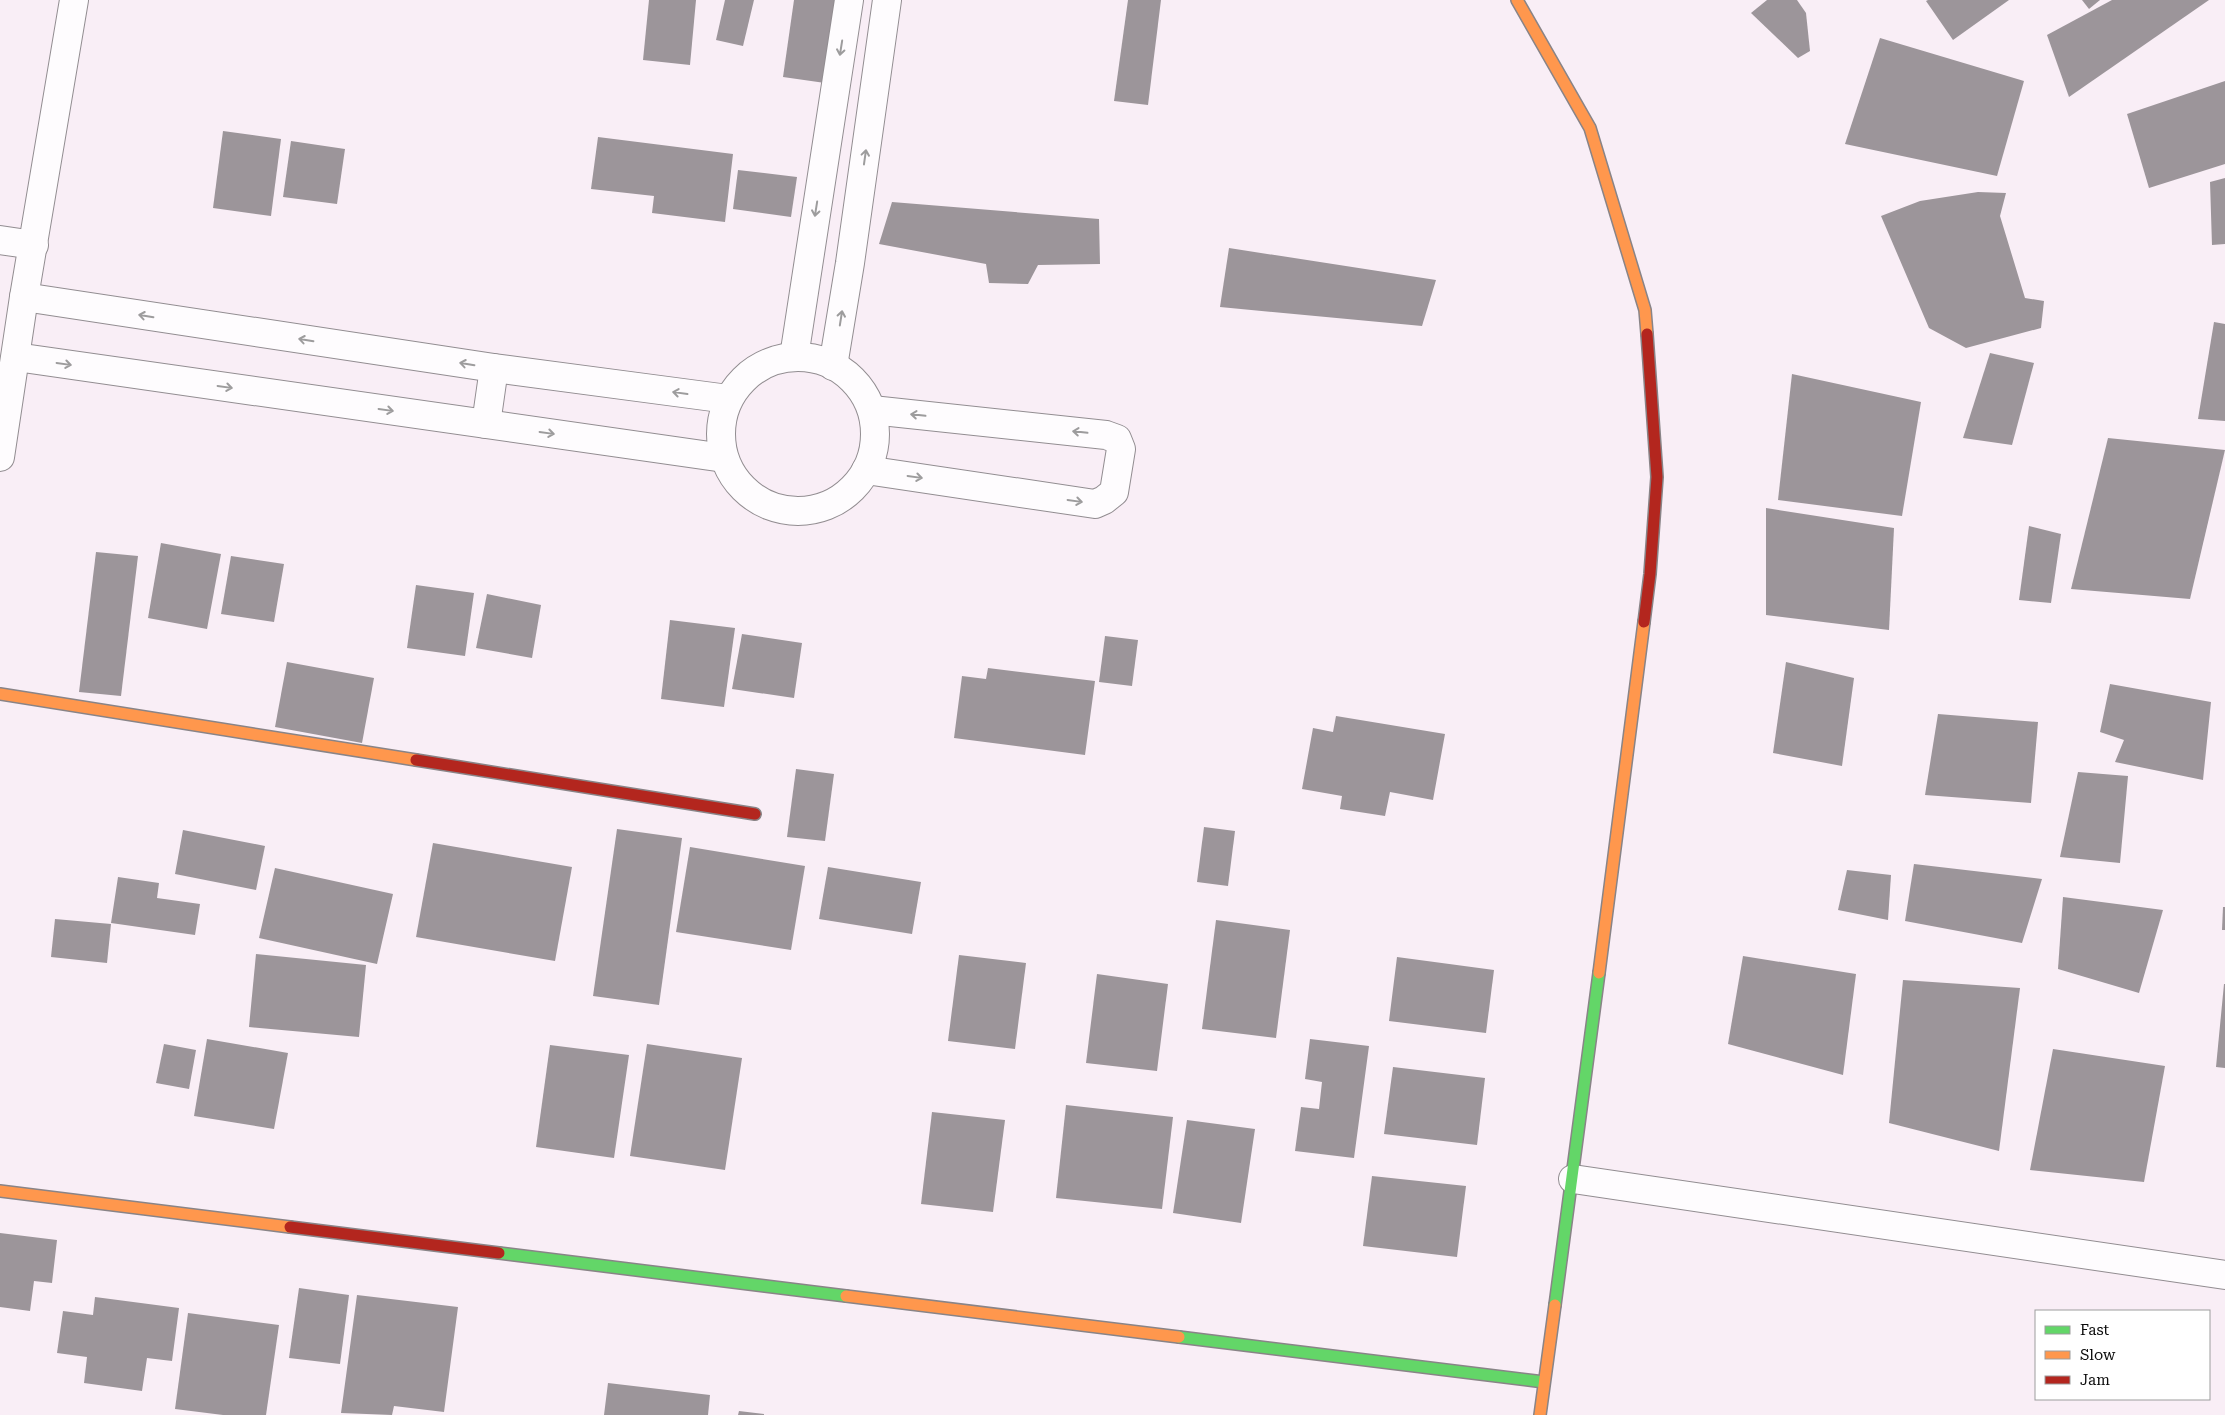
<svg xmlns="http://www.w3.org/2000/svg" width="2225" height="1415" font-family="'Roboto Serif',serif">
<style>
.building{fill:#9c959a}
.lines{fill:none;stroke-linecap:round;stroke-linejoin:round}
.street-casing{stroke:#928d91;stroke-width:30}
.fast-casing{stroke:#898487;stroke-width:14}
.slow-casing{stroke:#898487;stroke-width:14}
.jam-casing{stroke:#898487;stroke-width:14}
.street{stroke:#fefcfe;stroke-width:28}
.fast{stroke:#63d668;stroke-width:11}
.slow{stroke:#ff974d;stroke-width:11}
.jam{stroke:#b3261e;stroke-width:11}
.oneway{stroke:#9d9c9d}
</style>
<rect width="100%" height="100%" fill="#f9eef6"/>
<g class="building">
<path d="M649,0h47l-6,65 -47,-5z"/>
<path d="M725,0h29l-11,46 -27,-6z"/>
<path d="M794,0h49l-11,84 -49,-7z"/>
<path d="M1128,0h33l-13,105 -34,-4z"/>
<path d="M1767,0h30l9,13 4,38 -12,7 -47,-45z"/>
<path d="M1928,0h81l-56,40 -27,-39z"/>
<path d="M2082,0h18l-11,9z"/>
<path d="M2112,0h97l-140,97 -22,-62z"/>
<path d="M1880,38l144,43 -27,95 -152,-32z"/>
<path d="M2225,81v83l-76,24 -22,-74z"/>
<path d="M223,131l58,8 -10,77 -58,-8z"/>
<path d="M598,137l135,17 -8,68 -73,-9 2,-17 -63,-7z"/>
<path d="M291,141l54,8 -8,55 -54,-7z"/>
<path d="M738,170l59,7 -6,40 -58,-8z"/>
<path d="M2225,178v66l-13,1 -2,-63z"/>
<path d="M1978,192l28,1 -6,23 25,82 19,3 -3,27 -75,20 -37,-20 -48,-112 39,-15z"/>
<path d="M892,202l207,17 1,45 -62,1 -10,19 -39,-1 -3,-19 -107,-20z"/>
<path d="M1229,248l207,32 -14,46 -202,-19z"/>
<path d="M2214,322l11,2v97l-27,-2z"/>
<path d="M1990,353l44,10 -22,82 -49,-7z"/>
<path d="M1792,374l129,28 -19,114 -124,-16z"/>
<path d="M2108,438l117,12 -35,149 -119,-10z"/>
<path d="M1766,508l128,20 -5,102 -123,-15z"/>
<path d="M2029,526l32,8 -10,69 -32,-3z"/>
<path d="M161,543l60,11 -14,75 -59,-11z"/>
<path d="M96,552l42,4 -17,140 -42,-4z"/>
<path d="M231,556l53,8 -10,58 -53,-8z"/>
<path d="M416,585l58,8 -9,63 -58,-8z"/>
<path d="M487,594l54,11 -9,53 -56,-10z"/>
<path d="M670,620l65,8 -11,79 -63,-8z"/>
<path d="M742,634l60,9 -8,55 -62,-9z"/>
<path d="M1105,636l33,4 -6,46 -33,-4z"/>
<path d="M287,662l87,16 -12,65 -87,-16z"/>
<path d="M1786,662l68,16 -12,88 -69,-13z"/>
<path d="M988,668l107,13 -10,74 -131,-17 8,-62 24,3z"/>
<path d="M2110,684l101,18 -8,78 -88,-18 9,-22 -24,-8z"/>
<path d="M1938,714l100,8 -7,81 -106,-8z"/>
<path d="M1336,716l109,18 -12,66 -43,-8 -5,24 -45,-7 2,-13 -40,-7 11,-61 20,4z"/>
<path d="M796,769l38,5 -9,67 -38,-4z"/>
<path d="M2078,772l50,4 -8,87 -60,-6z"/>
<path d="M1204,827l31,4 -7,55 -31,-4z"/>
<path d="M617,829l65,9 -23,167 -66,-9z"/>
<path d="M183,830l82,16 -9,44 -81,-16z"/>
<path d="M433,843l139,24 -17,94 -139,-24z"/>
<path d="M690,847l115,19 -14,84 -115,-18z"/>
<path d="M1914,864l128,15 -20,64 -117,-22z"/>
<path d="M828,867l93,15 -9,52 -93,-15z"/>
<path d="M275,868l118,26 -16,70 -118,-26z"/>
<path d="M1847,870l44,5 -3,45 -50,-10z"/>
<path d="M118,877l41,6 -2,15 43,6 -5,31 -84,-12z"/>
<path d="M2063,897l100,13 -24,83 -81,-24z"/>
<path d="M2223,907h2v23h-3z"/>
<path d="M55,919l56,5 -4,39 -56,-6z"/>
<path d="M1216,920l74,10 -14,108 -74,-9z"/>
<path d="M256,954l110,11 -7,72 -110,-10z"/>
<path d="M959,955l67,8 -11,86 -67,-8z"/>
<path d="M1743,956l113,18 -13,101 -115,-31z"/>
<path d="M1397,957l97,13 -8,63 -97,-12z"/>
<path d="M1097,974l71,10 -11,87 -71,-8z"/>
<path d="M1903,980l117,8 -21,163 -110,-28z"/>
<path d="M2224,984h1v84l-9,-1z"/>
<path d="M207,1039l81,14 -14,76 -80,-13z"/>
<path d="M1310,1039l59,7 -15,112 -59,-7 6,-44 18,2 3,-27 -17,-3z"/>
<path d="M164,1044l32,6 -7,39 -33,-6z"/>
<path d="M647,1044l95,14 -17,112 -95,-14z"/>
<path d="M550,1045l79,10 -15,103 -78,-11z"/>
<path d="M2053,1049l112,17 -21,116 -114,-12z"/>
<path d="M1393,1067l92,11 -8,67 -93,-11z"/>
<path d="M1066,1105l107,12 -11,92 -106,-11z"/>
<path d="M932,1112l73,8 -12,92 -72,-8z"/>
<path d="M1187,1120l68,9 -14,94 -68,-10z"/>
<path d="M1372,1176l94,10 -9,71 -94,-11z"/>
<path d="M0,1233l57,7 -5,43 -18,-2 -4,30 -30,-4z"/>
<path d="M299,1288l50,7 -9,69 -51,-6z"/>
<path d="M357,1295l101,12 -14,105 -50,-6 -2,9 -51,-2z"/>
<path d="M95,1297l84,11 -7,53 -25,-3 -5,33 -58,-8 3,-26 -30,-4 6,-42 30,4z"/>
<path d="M188,1313l91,12 -13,90h-43l-48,-6z"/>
<path d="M608,1383l102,12 -2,20h-104z"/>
<path d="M739,1411l25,3v1h-26z"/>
</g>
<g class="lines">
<g class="street-casing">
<g id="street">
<path d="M0,240l34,5"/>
<path d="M24,297l470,71 234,31"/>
<path d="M16,357l708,101"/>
<path d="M794,357l55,-357"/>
<circle cx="798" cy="434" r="77"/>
<path d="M833,366l17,-103 37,-263"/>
<path d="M486,424l8,-56"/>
<path d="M0,457l24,-160 50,-297"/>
<path d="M866,470l229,34 9,-4 10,-8 7,-43 -4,-10 -11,-4 -234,-25"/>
<path d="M1573,1179l652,96"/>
</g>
</g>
<g class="fast-casing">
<g id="fast">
<path d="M499,1253l347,43"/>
<path d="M1555,1305l44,-332"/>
<path d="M1179,1337l365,45"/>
</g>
</g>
<g class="slow-casing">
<g id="slow">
<path d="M1517,0l73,128 55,182 2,24"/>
<path d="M0,694l416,66"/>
<path d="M1599,973l45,-351"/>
<path d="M0,1191l290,36"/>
<path d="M846,1296l333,41"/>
<path d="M1540,1415l15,-110"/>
</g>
</g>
<g class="jam-casing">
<g id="jam">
<path d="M1644,622l6,-48 7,-97 -10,-143"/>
<path d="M416,760l339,54"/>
<path d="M290,1227l209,26"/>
</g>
</g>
<use href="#street" class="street"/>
<use href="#fast" class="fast"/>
<use href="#slow" class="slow"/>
<use href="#jam" class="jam"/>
</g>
<defs><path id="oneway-shaft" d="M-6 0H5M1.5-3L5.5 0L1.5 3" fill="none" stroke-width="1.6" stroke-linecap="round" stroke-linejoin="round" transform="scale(1.25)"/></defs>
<g class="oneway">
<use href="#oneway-shaft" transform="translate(841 48) rotate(99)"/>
<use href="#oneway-shaft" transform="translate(865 157) rotate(-82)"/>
<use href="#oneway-shaft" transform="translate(816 209) rotate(99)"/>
<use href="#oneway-shaft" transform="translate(146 316) rotate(-171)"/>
<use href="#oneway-shaft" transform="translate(841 318) rotate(-81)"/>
<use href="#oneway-shaft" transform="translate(306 340) rotate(-171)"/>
<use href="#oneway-shaft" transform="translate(64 364) rotate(8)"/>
<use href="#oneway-shaft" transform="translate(467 364) rotate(-171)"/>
<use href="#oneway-shaft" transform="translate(225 387) rotate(8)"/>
<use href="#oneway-shaft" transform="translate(680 393) rotate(-172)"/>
<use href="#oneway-shaft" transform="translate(386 410) rotate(8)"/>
<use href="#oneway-shaft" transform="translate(918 415) rotate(-174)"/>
<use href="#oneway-shaft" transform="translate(1080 432) rotate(-174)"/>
<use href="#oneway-shaft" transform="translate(547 433) rotate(8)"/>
<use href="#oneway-shaft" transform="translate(915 477) rotate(8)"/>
<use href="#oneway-shaft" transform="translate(1075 501) rotate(8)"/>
</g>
<rect x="2035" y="1310" width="175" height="90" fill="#ffffff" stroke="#9d9d9d"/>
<rect x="2045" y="1326" width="25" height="8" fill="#63d668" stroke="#9d9d9d"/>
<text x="2080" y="1335" font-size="15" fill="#0b0b0b">Fast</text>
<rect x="2045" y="1351" width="25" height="8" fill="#ff974d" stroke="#9d9d9d"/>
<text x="2080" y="1360" font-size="15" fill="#0b0b0b">Slow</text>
<rect x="2045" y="1376" width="25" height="8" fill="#b3261e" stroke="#9d9d9d"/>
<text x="2080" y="1385" font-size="15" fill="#0b0b0b">Jam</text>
</svg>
